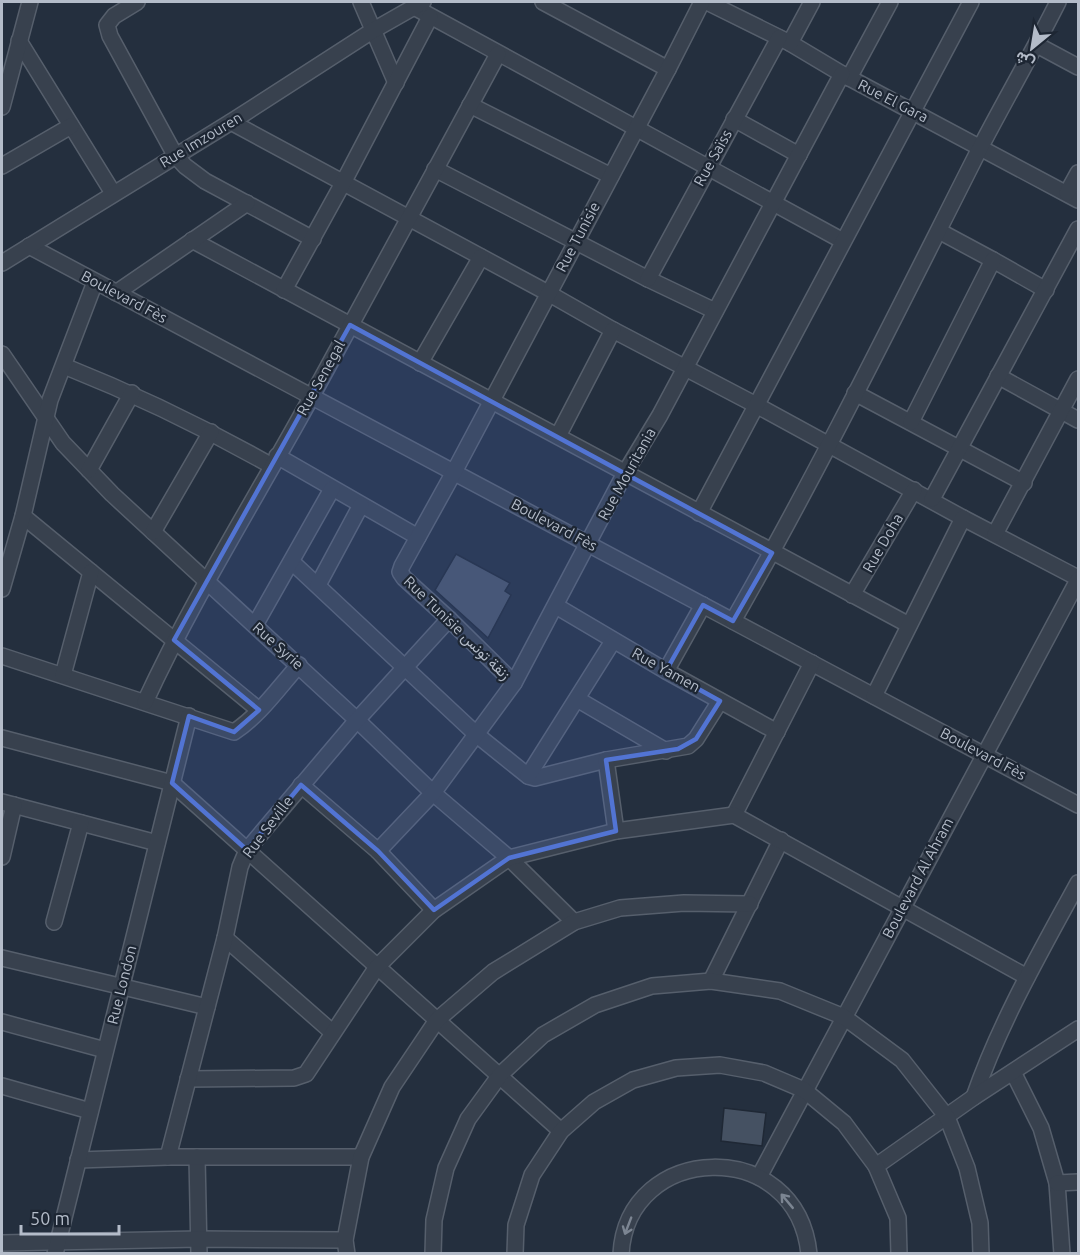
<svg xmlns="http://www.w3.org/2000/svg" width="1080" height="1255" font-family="Ubuntu,Vazirmatn,sans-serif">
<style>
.building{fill:#455162;stroke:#1f2835;stroke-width:1.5}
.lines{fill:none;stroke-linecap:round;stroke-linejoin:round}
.street-casing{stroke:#565f6c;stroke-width:18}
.street{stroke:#38414e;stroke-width:15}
.oneway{stroke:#7c8592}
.marked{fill:#5274d3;fill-opacity:0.2;stroke:#5274d3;stroke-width:4.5;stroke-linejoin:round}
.labels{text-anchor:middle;stroke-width:4.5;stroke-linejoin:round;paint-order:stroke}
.street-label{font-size:15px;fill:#b4bcc9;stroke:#1d2633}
</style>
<rect width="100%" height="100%" fill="#242f3e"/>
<g class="building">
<path d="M456,554l54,29 -5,8 6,4 -23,43 -53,-48z"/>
<path d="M724,1108l42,5 -4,33 -41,-5z"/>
</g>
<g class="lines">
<g class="street-casing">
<g id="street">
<path d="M137,2l-23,14 -7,9 3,11 65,119 10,11 20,15 108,58"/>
<path d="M361,2l35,81"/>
<path d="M543,2l125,67"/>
<path d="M707,2l83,41 52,31 236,126"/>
<path d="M414,7l429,234"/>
<path d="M19,41l94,152"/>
<path d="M790,43l22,-41"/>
<path d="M1037,45l41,22"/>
<path d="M849,78l41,-76"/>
<path d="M470,105l141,71"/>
<path d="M2,107l28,-105"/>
<path d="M734,119l65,36"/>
<path d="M231,122l317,171 65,37 143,75 207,113 115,60"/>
<path d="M2,166l69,-40"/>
<path d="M435,169l213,110 67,32"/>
<path d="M1067,193l11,-20"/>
<path d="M939,231l54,29 53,30"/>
<path d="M192,240l717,385"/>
<path d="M29,246l1049,559"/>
<path d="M2,263l229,-141 141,-91 51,-29"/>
<path d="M648,279l131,-241"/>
<path d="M284,290l59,-107 87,-166"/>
<path d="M116,293l131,-90"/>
<path d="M2,354l61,89 49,51 245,226 76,73 76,65 65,64"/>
<path d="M420,363l61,-106"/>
<path d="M64,366c73,29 139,61 208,100"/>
<path d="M998,376l80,44"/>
<path d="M855,393l169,90"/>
<path d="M911,422l82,-162"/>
<path d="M558,436l55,-106"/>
<path d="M277,456l141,81"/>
<path d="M89,470l43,-77"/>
<path d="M932,499l146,-270"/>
<path d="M699,513l272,-511"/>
<path d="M23,516l236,194"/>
<path d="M153,532l58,-100"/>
<path d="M995,534l83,-155"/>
<path d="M292,562l185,173 51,41 7,2 71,-18 82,-14 8,-7 24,-38"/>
<path d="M318,585l43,-80"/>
<path d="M2,589l21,-73 27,-116 45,-118"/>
<path d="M852,595l62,-105"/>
<path d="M556,606l110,65 111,61"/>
<path d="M733,621c88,-154 166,-313 246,-471 26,-50 54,-98 79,-148"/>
<path d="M255,625l77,-136"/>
<path d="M2,656l232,76c26,-17 45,-45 65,-67"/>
<path d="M666,671l37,-66"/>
<path d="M63,675l28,-103"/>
<path d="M514,683l-65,-64 -45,-41 -4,-6 2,-6 52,-94 214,-403 34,-67"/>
<path d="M874,696l89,-178"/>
<path d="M577,699l89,52"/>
<path d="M145,702c49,-106 111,-204 167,-306 63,-114 124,-228 186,-342"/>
<path d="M2,738l170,45 389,348"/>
<path d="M606,760l10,71"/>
<path d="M528,776l85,-135"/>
<path d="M301,785l77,66 56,59"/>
<path d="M2,802l155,41"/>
<path d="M734,815l78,-152"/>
<path d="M378,851l55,-58 81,-110 111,-210 35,-58 182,-341"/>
<path d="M2,857l12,-52"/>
<path d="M54,922l27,-99"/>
<path d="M225,938l107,94"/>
<path d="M2,958l205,49"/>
<path d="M711,981l70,-141"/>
<path d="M2,1022l103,28"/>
<path d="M1013,1072l28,56 16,55 5,71"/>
<path d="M188,1079l106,-1 12,-4 71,-107 57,-57 75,-52 107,-27 118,-16 293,162"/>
<path d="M2,1086l88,25"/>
<path d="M974,1097c26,-75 66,-144 104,-214"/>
<path d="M168,1157l57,-219 15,-71 7,-17 110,-130 92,-101"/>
<path d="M197,1157l2,97"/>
<path d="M78,1160l90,-3h193"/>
<path d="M876,1166l98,-69 104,-68"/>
<path d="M759,1177l319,-597"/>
<path d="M1057,1183l21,-1"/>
<path d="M2,1243l197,-4 146,1"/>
<path d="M55,1254l134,-538"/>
<path d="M347,1254l-2,-14 16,-83 31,-70 45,-67 56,-48 81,-50 46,-14 64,-5 66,1"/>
<path d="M433,1254l1,-34 12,-52 22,-49 32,-44 43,-40 52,-30 57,-19 59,-5 69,10 64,26 58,43 45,57 20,51 13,55 1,31"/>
<path d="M515,1254l1,-29 16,-50 29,-44 33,-29 39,-22 43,-12 44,-3 44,8 40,17 40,33 32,43 22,52 1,36"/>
<path d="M621,1254c6,-112 176,-119 188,0"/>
</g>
</g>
<use href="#street" class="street"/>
</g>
<defs><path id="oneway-shaft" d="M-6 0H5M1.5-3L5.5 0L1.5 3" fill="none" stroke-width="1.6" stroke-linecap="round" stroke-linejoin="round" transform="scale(1.5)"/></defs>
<g class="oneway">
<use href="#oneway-shaft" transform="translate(787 1201) rotate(-130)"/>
<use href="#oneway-shaft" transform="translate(628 1226) rotate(111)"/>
</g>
<path class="marked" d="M350,325l422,228 -39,68 -30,-16 -37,66 54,30 -24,38 -18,10 -72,11 10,71 -107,27 -75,52 -56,-59 -77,-66 -54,65 -75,-67 17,-67 45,16 25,-22 -85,-70z"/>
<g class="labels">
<g class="street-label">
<text transform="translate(893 101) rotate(27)" y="5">Rue El Gara</text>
<text transform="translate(201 140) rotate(-31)" y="5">Rue Imzouren</text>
<text transform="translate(713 158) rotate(-61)" y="5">Rue Saïss</text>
<text transform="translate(578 237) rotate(-62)" y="5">Rue Tunisie</text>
<text transform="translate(124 297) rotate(28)" y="5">Boulevard Fès</text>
<text transform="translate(321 378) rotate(-61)" y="5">Rue Senegal</text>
<text transform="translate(627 474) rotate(-61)" y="5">Rue Mouritania</text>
<text transform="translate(554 525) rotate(28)" y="5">Boulevard Fès</text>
<text transform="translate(883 543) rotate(-60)" y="5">Rue Doha</text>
<text transform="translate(457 628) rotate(44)" y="5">Rue Tunisie زنقة تونس</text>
<text transform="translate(278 646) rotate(42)" y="5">Rue Syrie</text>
<text transform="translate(666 670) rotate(29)" y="5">Rue Yamen</text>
<text transform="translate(983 754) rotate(28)" y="5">Boulevard Fès</text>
<text transform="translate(268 827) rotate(-53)" y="5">Rue Seville</text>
<text transform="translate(918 878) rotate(-62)" y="5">Boulevard Al Ahram</text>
<text transform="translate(122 985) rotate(-76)" y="5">Rue London</text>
</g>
</g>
<rect width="1080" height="1255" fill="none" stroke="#b4bcc9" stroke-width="6"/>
<g transform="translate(1032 48) rotate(210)" stroke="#1d2633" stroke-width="4.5" paint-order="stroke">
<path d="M0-4.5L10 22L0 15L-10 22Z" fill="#b4bcc9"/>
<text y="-9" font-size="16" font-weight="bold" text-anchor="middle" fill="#b4bcc9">ش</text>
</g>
<path d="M21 1225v9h98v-9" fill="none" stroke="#b4bcc9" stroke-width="3"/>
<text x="30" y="1225" font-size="18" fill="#b4bcc9" stroke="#1d2633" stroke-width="4.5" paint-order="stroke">50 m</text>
</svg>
